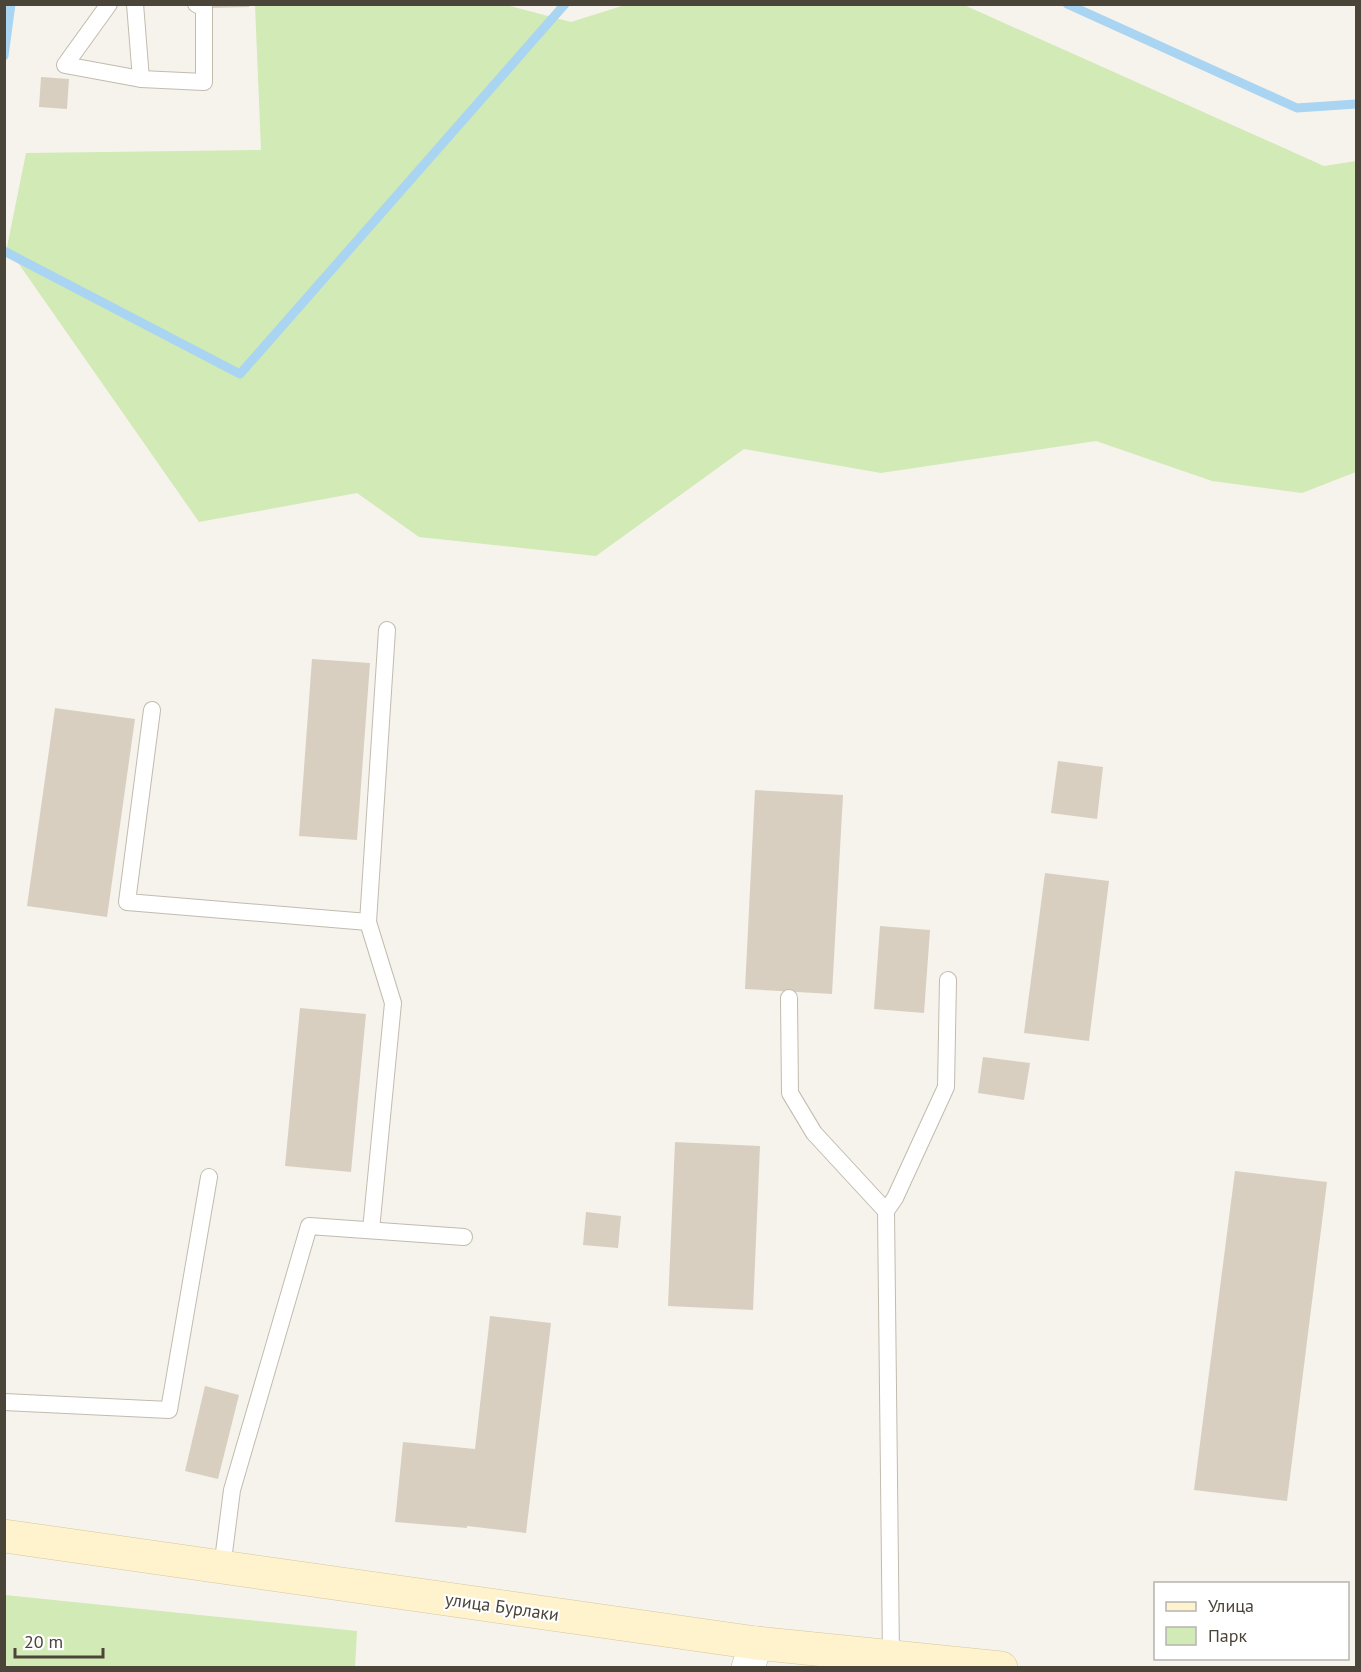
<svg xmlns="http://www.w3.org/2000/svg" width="1361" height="1672" font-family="'PT Sans',sans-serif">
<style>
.green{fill:#d2eab5}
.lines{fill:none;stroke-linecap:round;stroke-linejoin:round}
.stream{stroke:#a9d4f2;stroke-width:9}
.building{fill:#d8cfc1}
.lane-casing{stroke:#c2bbae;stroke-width:18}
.street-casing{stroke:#c2bbae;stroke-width:34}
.secondary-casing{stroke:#d6c79b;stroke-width:34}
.lane{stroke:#fff;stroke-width:16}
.street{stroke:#fff;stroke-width:33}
.secondary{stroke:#fff3cd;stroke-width:33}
.labels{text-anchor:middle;stroke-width:4.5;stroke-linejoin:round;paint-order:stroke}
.street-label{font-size:18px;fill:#4b4439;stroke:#fff}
</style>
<rect width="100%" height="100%" fill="#f6f3ec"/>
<g class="green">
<path d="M625,5h339l360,161 32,-5v311l-54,21 -90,-12 -116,-40 -215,32 -137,-24 -148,107 -177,-19 -62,-44 -158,29 -192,-275 19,-94 235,-3 -6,-145h251l65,17z"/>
<path d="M5,1595l352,36 -2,36h-350z"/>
</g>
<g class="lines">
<g class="stream">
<path d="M1067,4l230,104 59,-4"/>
<path d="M4,56l7,-52"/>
<path d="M4,251l236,123 325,-370"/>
</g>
</g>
<g class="building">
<path d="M210,4h39v3l-39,1z"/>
<path d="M41,77l28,2 -2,30 -28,-2z"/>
<path d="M312,659l58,4 -13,177 -58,-4z"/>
<path d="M55,708l80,11 -28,198 -80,-11z"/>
<path d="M1058,761l45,6 -6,52 -46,-6z"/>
<path d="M755,790l88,5 -11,199 -87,-5z"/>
<path d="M1045,873l64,8 -20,160 -65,-8z"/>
<path d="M880,926l50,4 -6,83 -50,-4z"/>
<path d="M300,1008l66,6 -15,158 -66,-6z"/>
<path d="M983,1057l47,6 -6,37 -46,-7z"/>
<path d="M675,1142l85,4 -7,164 -85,-4z"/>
<path d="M1235,1171l92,11 -40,319 -93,-11z"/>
<path d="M586,1212l35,4 -3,32 -35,-3z"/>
<path d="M490,1316l61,7 -25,210 -59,-7v2l-72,-6 8,-80 72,7z"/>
<path d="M205,1386l34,9 -21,84 -33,-8z"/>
</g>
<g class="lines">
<g class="lane-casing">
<g id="lane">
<path d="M109,4l-44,61 76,14 63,3v-74l-8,-4"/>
<path d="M135,4l6,75"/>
<path d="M152,710l-25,192 241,20"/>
<path d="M789,998l1,95 24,40 72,78"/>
<path d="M371,1230l22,-227 -25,-81 19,-292"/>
<path d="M4,1402l165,8 40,-233"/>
<path d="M222,1568l10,-78 77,-264 155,11"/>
<path d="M891,1656l-5,-445 9,-13 51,-111 2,-107"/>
</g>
</g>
<g class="street-casing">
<path id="street" d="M748,1668l8,-25"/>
</g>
<g class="secondary-casing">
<path id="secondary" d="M4,1536l752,107 245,25"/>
</g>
<use href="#lane" class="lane"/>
<use href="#street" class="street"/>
<use href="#secondary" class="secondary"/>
</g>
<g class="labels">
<g class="street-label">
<text transform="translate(502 1607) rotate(8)" y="6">улица Бурлаки</text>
</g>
</g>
<rect width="1361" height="1672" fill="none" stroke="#4b4439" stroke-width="12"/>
<rect x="1154" y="1582" width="195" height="78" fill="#ffffff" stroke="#b7b4b0" stroke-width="1.5"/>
<rect x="1166" y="1602" width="30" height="9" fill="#fff3cd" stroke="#b7b4b0" stroke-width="1.5"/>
<text x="1208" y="1612" font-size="18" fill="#4b4439">Улица</text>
<rect x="1166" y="1627" width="30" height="18" fill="#d2eab5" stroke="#b7b4b0" stroke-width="1.5"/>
<text x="1208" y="1642" font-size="18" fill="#4b4439">Парк</text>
<path d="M15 1648v9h88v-9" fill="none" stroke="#4b4439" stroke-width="3"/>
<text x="24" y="1648" font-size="18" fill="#4b4439" stroke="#ffffff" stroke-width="4.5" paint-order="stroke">20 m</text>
</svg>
